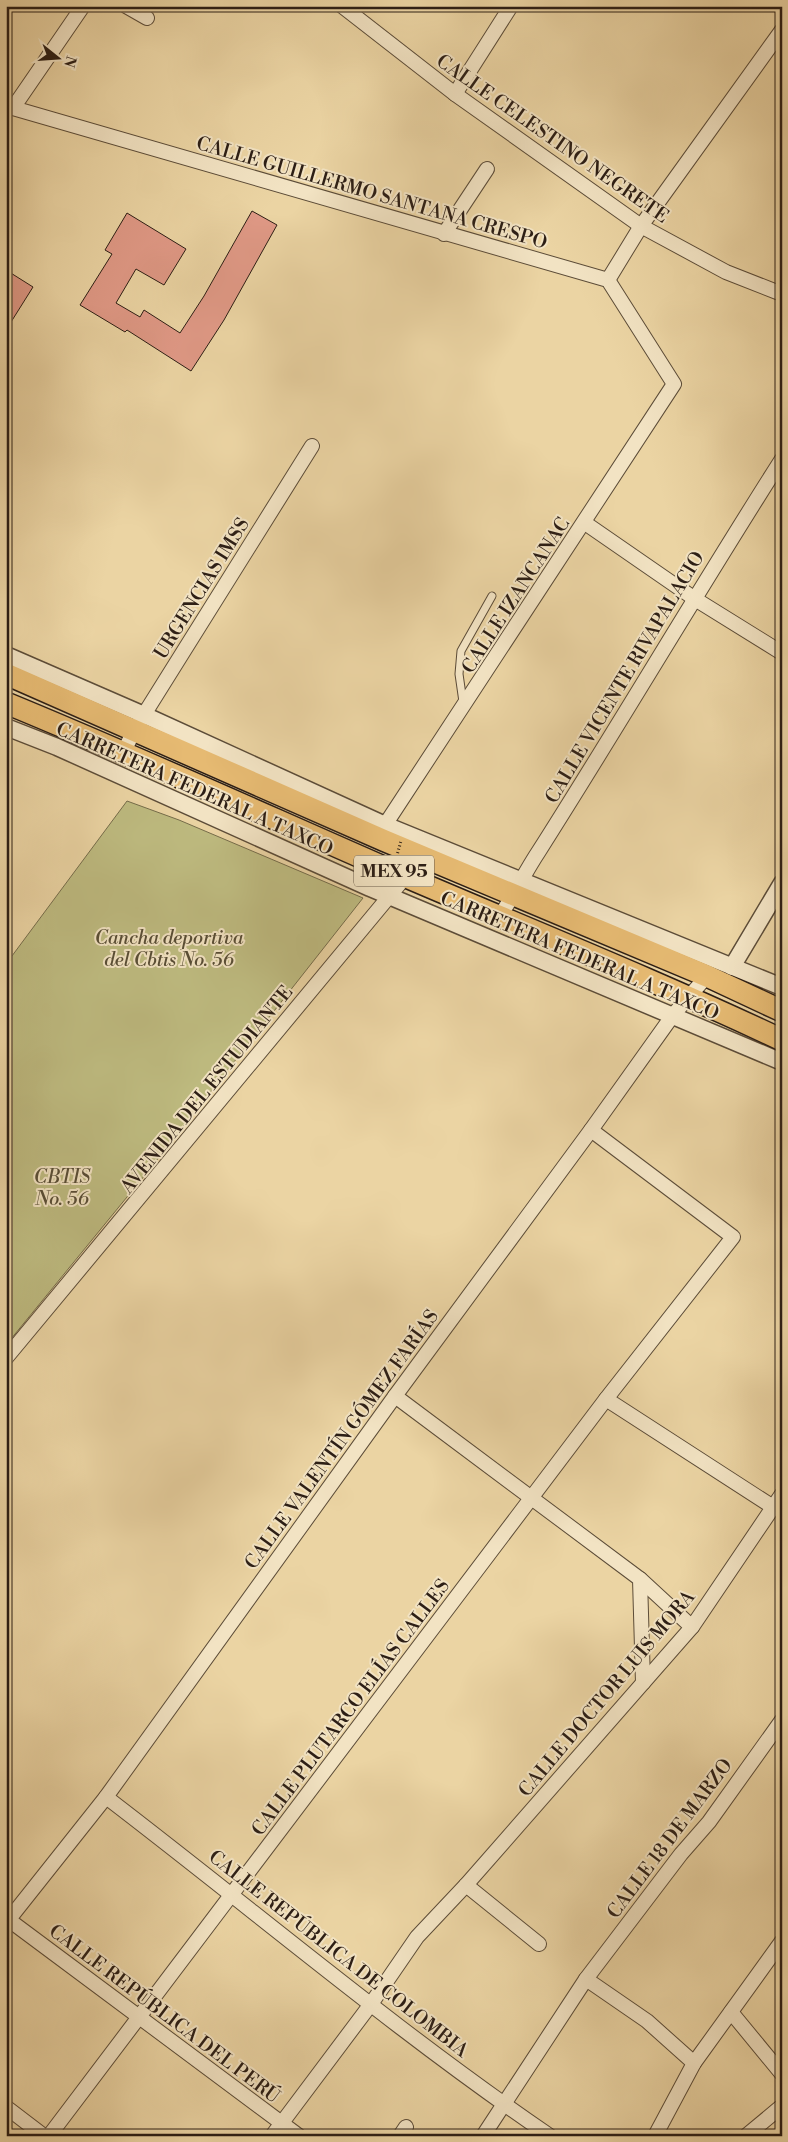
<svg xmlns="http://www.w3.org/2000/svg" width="788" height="2142" font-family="'Libre Bodoni',serif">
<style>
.green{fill:#bebb80;stroke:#756c4a}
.building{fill:#e09986;stroke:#2c1e15}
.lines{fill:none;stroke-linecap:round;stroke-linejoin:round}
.service-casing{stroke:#5c4c38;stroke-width:9}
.minor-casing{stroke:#5c4c38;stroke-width:16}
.tertiary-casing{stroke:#5c4c38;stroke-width:19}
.primary-casing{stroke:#2c1e15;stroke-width:24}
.service{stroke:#f2e3c3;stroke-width:7}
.minor{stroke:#f2e3c3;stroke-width:14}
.tertiary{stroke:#f2e3c3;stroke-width:16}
.primary{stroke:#e6ba72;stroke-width:21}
.path-bridge{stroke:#2c1e15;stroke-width:3;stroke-dasharray:1 2.5;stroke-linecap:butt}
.labels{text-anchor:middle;stroke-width:4;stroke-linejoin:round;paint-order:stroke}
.shield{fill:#f2e3c3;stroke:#675949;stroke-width:1}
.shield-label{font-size:18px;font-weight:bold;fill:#2c1e15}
.street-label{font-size:19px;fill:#2c1e15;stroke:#f2e3c3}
.park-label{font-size:19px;font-style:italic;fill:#584d35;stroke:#f2e3c3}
</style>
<rect width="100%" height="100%" fill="#ebd4a3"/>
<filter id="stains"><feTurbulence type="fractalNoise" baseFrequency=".004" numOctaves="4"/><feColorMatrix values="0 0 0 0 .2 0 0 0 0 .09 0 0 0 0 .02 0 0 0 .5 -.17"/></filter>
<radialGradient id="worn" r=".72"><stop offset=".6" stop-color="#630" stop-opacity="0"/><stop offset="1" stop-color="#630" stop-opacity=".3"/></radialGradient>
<path class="green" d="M127,801l52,19 184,78 -218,277 -139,170v-381z"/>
<g class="building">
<path d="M252,211l25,14 -53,95 -33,51 -64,-41 -2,2 -45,-27 32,-51 -7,-4 22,-37 59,36 -22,36 -28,-16 -20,34 24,14 4,-7 36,23 24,-37z"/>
<path d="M6,270l27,17 -27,43z"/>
</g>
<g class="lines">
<g class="service-casing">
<path id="service" d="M463,702l-4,-28 2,-23 31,-55"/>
</g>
<g class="minor-casing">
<g id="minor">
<path d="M126,6l21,12"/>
<path d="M342,6l113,88 186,132 85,46 56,22"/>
<path d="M455,94l56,-88"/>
<path d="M6,106l602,174 66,104 -289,441"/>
<path d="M13,108l70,-102"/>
<path d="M444,234l43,-65"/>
<path d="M608,280l33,-54 141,-196"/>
<path d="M585,523l110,76 87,54"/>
<path d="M124,751l11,-22 177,-283"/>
<path d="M500,916c14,-21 25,-44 39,-65 82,-129 160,-262 243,-392"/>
<path d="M6,1358l420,-506"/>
<path d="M395,1396l245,183 3,104"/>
<path d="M606,1399l167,108"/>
<path d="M640,1579l52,48"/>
<path d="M106,1797c148,113 290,234 444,339"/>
<path d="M466,1885l73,59"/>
<path d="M9,1920l290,216"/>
<path d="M6,1923l100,-126 289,-401 196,-266 82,-115 34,-39"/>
<path d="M586,1979l61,42 47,42"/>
<path d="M731,2012l51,62"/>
<path d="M6,2107l38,29"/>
<path d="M49,2136l557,-737 127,-162 -142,-107"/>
<path d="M272,2136l99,-132 46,-67 49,-52 226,-258 90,-133"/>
<path d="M400,2136l6,-9"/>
<path d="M483,2136l103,-157 95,-125 28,-32 73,-102"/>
<path d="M655,2136l39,-73 88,-122"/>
<path d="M746,2136l36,-30"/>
</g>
</g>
<g class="tertiary-casing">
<g id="tertiary">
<path d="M6,655l138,60 241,110 397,162"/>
<path d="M6,727l51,20 313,141 412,174"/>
<path d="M732,967l50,-84"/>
</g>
</g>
<g class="primary-casing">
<g id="primary">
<path d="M6,674l377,166 324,136 75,35"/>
<path d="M6,703c134,55 265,115 398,173 126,54 253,105 378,164"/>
</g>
</g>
<use href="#service" class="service"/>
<use href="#minor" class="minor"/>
<use href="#tertiary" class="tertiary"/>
<use href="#primary" class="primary"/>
<path class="path-bridge" d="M390,880l11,-39"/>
</g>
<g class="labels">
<rect class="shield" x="354" y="855.5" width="80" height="31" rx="4"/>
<g class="shield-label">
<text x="394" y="877">MEX 95</text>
</g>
<g class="street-label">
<text transform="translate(553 138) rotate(35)" y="7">CALLE CELESTINO NEGRETE</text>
<text transform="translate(372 192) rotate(16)" y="7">CALLE GUILLERMO SANTANA CRESPO</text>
<text transform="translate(201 588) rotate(-58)" y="7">URGENCIAS IMSS</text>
<text transform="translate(515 595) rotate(-57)" y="7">CALLE IZANCANAC</text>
<text transform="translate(624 677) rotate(-59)" y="7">CALLE VICENTE RIVAPALACIO</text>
<text transform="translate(195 788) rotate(24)" y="7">CARRETERA FEDERAL A TAXCO</text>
<text transform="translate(580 955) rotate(23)" y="7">CARRETERA FEDERAL A TAXCO</text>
<text transform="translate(206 1089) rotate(-51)" y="7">AVENIDA DEL ESTUDIANTE</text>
<text transform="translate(341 1439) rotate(-54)" y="7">CALLE VALENTÍN GÓMEZ FARÍAS</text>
<text transform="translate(606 1693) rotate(-50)" y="7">CALLE DOCTOR LUIS MORA</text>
<text transform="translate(350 1707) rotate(-53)" y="7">CALLE PLUTARCO ELÍAS CALLES</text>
<text transform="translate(669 1838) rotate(-53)" y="7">CALLE 18 DE MARZO</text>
<text transform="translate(339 1953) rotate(38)" y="7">CALLE REPÚBLICA DE COLOMBIA</text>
<text transform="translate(165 2013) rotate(37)" y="7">CALLE REPÚBLICA DEL PERÚ</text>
</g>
<g class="park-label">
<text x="169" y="944">Cancha deportiva<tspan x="169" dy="22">del Cbtis No. 56</tspan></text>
<text x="62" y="1183">CBTIS<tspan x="62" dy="22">No. 56</tspan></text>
</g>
</g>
<rect width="788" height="2142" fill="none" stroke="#ebd4a3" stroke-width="25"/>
<rect x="8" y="8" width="773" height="2127" fill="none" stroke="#2c1e15" stroke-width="2.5"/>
<rect x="12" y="12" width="763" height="2117" fill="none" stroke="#2c1e15"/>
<g transform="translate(58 58) rotate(107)" stroke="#f2e3c3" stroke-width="4" paint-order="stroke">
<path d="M0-4L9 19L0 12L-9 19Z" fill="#2c1e15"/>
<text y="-8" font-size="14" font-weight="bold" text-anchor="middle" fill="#2c1e15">N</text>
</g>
<rect width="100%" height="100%" filter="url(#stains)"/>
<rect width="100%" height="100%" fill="url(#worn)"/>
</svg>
